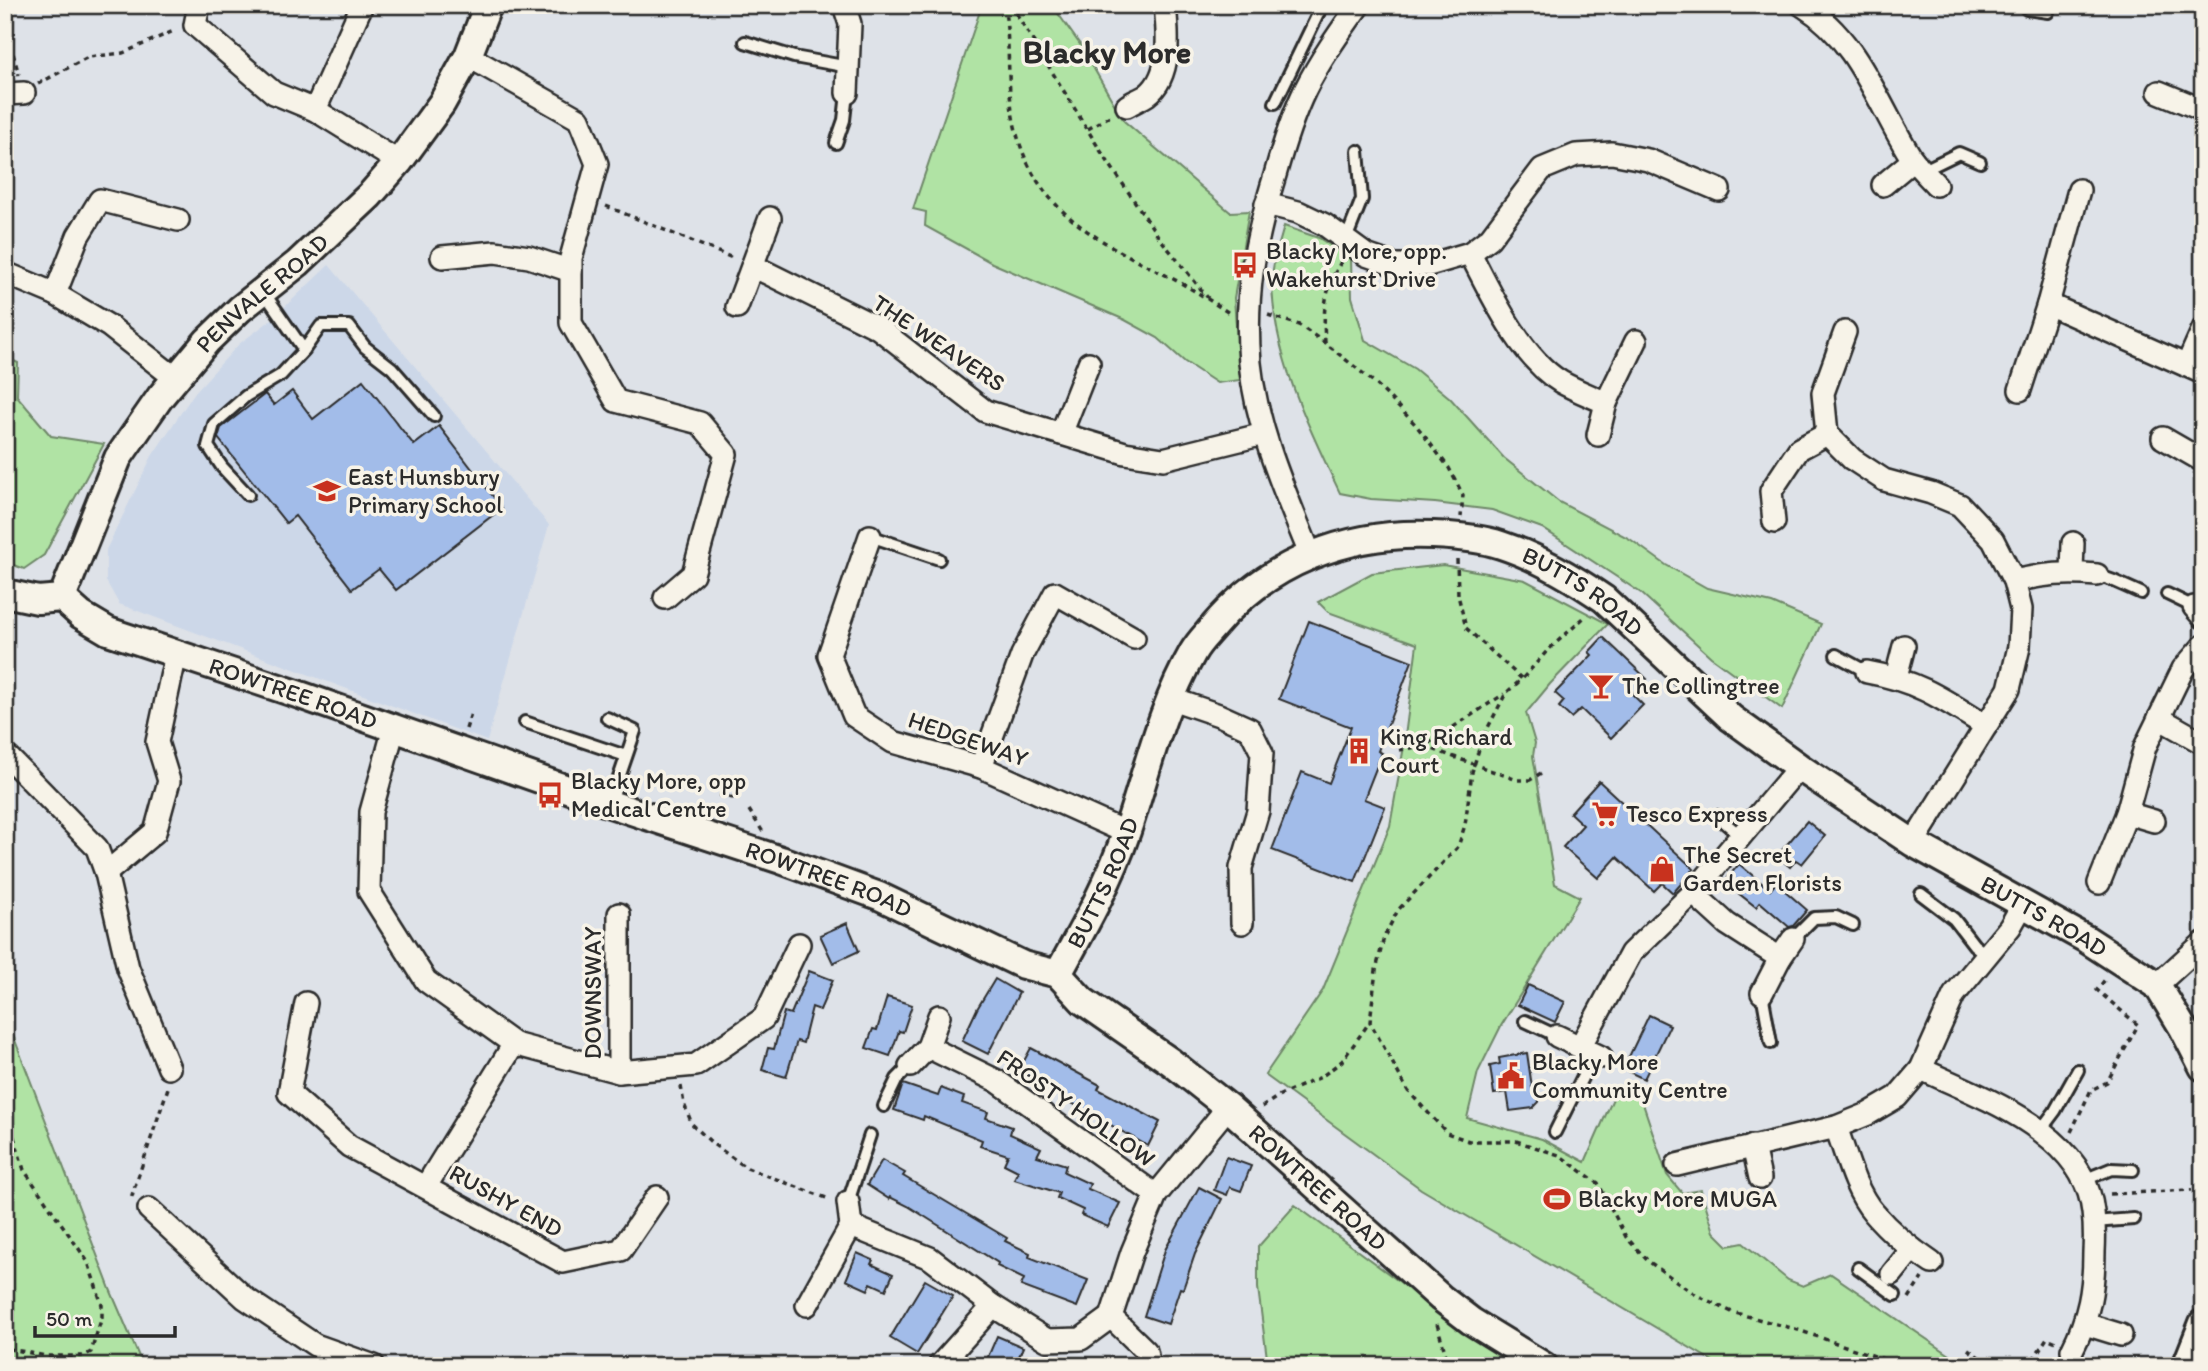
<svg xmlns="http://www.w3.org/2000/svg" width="2208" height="1371" font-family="Itim,sans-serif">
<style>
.built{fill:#ccd7e8}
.green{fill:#b0e3a4;stroke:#6e8768;stroke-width:2}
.building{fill:#a2bce9;stroke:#2b2b2b;stroke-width:2}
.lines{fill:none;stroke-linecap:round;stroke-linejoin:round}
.service-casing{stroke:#2b2b2b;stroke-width:16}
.minor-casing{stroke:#2b2b2b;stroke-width:26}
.tertiary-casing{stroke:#2b2b2b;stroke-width:32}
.path{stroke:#2b2b2b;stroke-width:3.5;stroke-dasharray:5 5;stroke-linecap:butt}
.service{stroke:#f7f3e8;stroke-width:10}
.minor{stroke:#f7f3e8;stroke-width:21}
.tertiary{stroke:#f7f3e8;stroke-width:26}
.labels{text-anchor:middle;stroke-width:7;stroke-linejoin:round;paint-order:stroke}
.poi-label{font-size:24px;fill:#2b2b2b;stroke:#f7f3e8;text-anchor:start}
.street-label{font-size:24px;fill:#2b2b2b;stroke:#f7f3e8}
.district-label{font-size:32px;font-weight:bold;fill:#2b2b2b;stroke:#f7f3e8}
</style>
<rect width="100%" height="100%" fill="#dee2e8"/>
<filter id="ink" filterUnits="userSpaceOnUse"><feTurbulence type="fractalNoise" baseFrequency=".0143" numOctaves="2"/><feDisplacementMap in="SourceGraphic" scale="14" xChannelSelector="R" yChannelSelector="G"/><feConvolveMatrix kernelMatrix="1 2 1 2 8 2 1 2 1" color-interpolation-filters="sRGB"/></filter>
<g filter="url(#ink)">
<path class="built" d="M329,265l220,260 -62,216 -368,-137 -13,-23v-31l46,-94 43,-64 44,-48 32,-24z"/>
<g class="green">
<path d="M982,5h70l29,41 43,75 106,91 19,-1 -15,87 6,82 -23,3 -32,-21 -27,-24 -33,-18 -133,-57 -67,-37 1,-14 -13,-3z"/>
<path d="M1284,226l35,12 32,21 1,38 13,43 50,29 35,29 54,60 55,44 71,37 36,26 41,23 65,15 49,21 -39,85 -71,-52 -70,-64 -99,-65 -50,-18 -57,-7 -64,-4 -31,-6c-32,-66 -68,-140 -68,-214 0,-17 8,-36 12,-53z"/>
<path d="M5,357l13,6 -1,33 34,40 53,8 -60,111 -20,14 -19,-7z"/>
<path d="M1443,565l82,15 83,44 -58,60 -24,29 9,30 -2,13 22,128 25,13 -79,129 -23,46 -11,46 75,21 43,23 33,-75 18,-4 31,92 15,18 19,-3 13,42 14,14 15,-3 45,37 15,6 28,-12 135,92h-245l-300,-177 -156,-114 58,-85 67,-164 13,-74 14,-108 -89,-32 -10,-10 54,-29z"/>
<path d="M5,1014l105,275 33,77h-138z"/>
<path d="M1295,1205l184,135 48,26h-259l-10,-78v-41z"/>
</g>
<g class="building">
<path d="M363,380l51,65 25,-19 63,82 -106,82 -17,-21 -27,20 -57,-73 -9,7 -68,-85 3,-10 44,-34 9,11 18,-14 21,28z"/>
<path d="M1309,621l103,40 -34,90 4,2 -18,46 21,8 -30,75 -83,-32 30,-78 27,11 22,-56 -72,-28z"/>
<path d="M1603,637l44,42 -15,15 11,11 -32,33 -30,-29 -10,9 -12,-11 5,-6 -9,-8 37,-38 -3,-3z"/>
<path d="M1599,781l95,88 -21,24 -11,-10 -8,8 -37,-34 -19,21 -35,-31 20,-22 -13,-12z"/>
<path d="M1807,821l18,15 -23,28 -6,-4 -6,7 -13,-11z"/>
<path d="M1739,864l31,26 6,-7 31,27 -14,16 -4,1 -29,-25 -4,5 -32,-25z"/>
<path d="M847,923l12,28 -26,12 -13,-28z"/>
<path d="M809,971l24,9 -13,30 -8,-3 -9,36 -6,-2 -11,36 -24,-7 6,-22 6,1 10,-37 7,2z"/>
<path d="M995,979l24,14 -31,61 -26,-13 15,-32z"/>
<path d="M1528,985l37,17 -10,20 -37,-17z"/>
<path d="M887,997l25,8 -9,27 -4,-1 -9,25 -24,-8 7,-19 4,1z"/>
<path d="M1649,1015l21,10 -26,54 -21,-10z"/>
<path d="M1031,1048l69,37 -2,4 62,33 -12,24 -92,-52 1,-2 -38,-22z"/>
<path d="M1527,1053l5,34 5,-1 2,16 -6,6 -23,3 -3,-19 -13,2 -4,-28 10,-2 -1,-6z"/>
<path d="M903,1084l35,12 3,-8 23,9 -2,6 26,9 -2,6 26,9 -2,7 31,14 -4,8 29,9 -2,7 26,12 -2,5 32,14 -12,24 -27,-12 2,-5 -26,-12 2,-5 -45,-14 4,-8 -14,-7 4,-9 -28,-9 2,-6 -58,-24 -1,4 -29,-10z"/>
<path d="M1226,1157l25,9 -10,25 -11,-4 -3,8 -13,-5z"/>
<path d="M882,1160l23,13 -2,3 104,62 -2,3 25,12 -1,4 59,23 -11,27 -56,-21 3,-7 -27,-13 1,-3 -90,-57 -18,-9 -1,2 -22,-14z"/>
<path d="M1199,1187l23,12 -27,55 -12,35 -3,-1 -12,36 -24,-8 21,-66z"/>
<path d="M857,1253l16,7 -2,4 22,10 -7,16 -15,-7 -3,7 -22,-10z"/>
<path d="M925,1280l28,16 -36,58 -27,-16z"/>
<path d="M997,1336l26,11 -8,19h-31z"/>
</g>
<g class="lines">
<g class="service-casing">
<g id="service">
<path d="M2023,5l4,4 21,3"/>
<path d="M745,42l49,15 55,10"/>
<path d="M1275,103l44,-91 -4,-7"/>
<path d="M836,143l8,-23 3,-27"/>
<path d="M1924,170l35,-17 21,9"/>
<path d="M1345,242l17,-43 -4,-48"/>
<path d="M304,350l17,-24h28l16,21 27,21 42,48"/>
<path d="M248,495l-26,-28 -14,-21 6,-22 32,-28 35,-21 23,-25 -41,-59"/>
<path d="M870,536l69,23"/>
<path d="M2097,575l17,6 27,12"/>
<path d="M2167,594l27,13"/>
<path d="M1836,655l31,17"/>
<path d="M607,718l28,13 -25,73"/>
<path d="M525,722l101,34"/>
<path d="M1717,816l25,21"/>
<path d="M1921,894l33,25 20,26 14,11"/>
<path d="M1793,939l21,-21 22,-1 17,8"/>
<path d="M1762,993l9,50"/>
<path d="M1525,1021l32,15"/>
<path d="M884,1106l13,-27 13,-13"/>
<path d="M2040,1131l15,-20 23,-41"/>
<path d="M1555,1132l34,-68 -1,-12"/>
<path d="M2084,1180l27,-11 22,1"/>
<path d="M848,1202l22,-67"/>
<path d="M2093,1222l41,-3"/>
<path d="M1858,1268l37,27"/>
<path d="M2060,1366l12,-16"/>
</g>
</g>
<g class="minor-casing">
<g id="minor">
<path d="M199,5l-4,20 79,68 41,17 84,52"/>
<path d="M844,5l6,19 -3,69"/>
<path d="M1802,5c57,35 75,98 109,152 7,10 17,19 25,28"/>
<path d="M468,56l111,63 18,45 -26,94v65l45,78 84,22 26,31 -33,120 -28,24"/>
<path d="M2159,92l44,18"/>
<path d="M5,94l19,-1"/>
<path d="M1127,106c6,-4 14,-7 20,-11 25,-19 21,-62 18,-90"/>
<path d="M315,110l47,-105"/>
<path d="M1883,185l30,-25"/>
<path d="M1266,204l32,8 27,13 41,30 29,10h34l41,-12 20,-15 52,-69 34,-14 36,-2 36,7 71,30"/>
<path d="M1470,253c21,41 51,105 91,129 14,8 30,14 45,21l30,-62"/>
<path d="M442,257l53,-5 34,5 42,14"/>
<path d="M753,266l125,62 107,83 140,42 38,6 101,-25"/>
<path d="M5,273l50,21 54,32 66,52"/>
<path d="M55,294l23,-58 22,-36 78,20"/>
<path d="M2048,304l155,69"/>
<path d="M737,307l33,-89"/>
<path d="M1845,332l-22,61 4,41 25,25 32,21 47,13 29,12 33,35 21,41 7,28 -2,38 -10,42 -96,154"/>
<path d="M2187,365l16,-36"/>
<path d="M2020,390l28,-86 31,-114"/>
<path d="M1061,434l28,-71"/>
<path d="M1598,435l8,-32"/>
<path d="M2163,438l40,23"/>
<path d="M1774,522l-3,-31 28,-42 28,-15"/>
<path d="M870,536l-41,119 25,61 39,26 88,25 146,66"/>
<path d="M1310,554c-25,-62 -53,-124 -60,-191 -6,-69 5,-123 25,-188 8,-29 17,-58 30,-85 15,-30 34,-57 54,-85"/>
<path d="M2072,572l1,-29"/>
<path d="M2014,581c31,-7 52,-9 83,-6"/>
<path d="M2194,607l9,10"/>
<path d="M1867,672c51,9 76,27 119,54"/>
<path d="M1896,677l8,-31"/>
<path d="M1169,698l50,17 31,14 12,24 -4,58 -17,57 1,55"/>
<path d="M2159,718l44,25"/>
<path d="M394,728l-23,84 -2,79 57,90 88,63 105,28 77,-7 68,-47 35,-74"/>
<path d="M9,758l88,90 9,25 22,95 41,100"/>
<path d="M981,767l41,-112 33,-62 79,45"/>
<path d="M2127,813l27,8"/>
<path d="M106,873l49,-41 14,-51 -12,-39 19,-88"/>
<path d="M2099,883l28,-70 18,-66 38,-78 20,-23"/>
<path d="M1693,893l34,31 53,34 13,-19"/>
<path d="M619,914v158"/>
<path d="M2157,985l46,-42"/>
<path d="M1762,993l18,-35"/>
<path d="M306,1003l-17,90 60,53 214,116 58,-12 36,-53"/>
<path d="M1557,1036l44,21"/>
<path d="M1581,1045l50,-92 62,-60 106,-126"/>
<path d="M928,1047l69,34 159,114"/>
<path d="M910,1066l18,-19 11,-31"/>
<path d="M1921,1069c58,27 147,58 168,124 6,19 6,40 5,59 0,37 -5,65 -22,98"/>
<path d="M1836,1127c10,27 18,63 38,86 16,19 37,36 58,50"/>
<path d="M1753,1146l7,32"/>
<path d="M1677,1165l159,-38 32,-13 29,-17 24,-28 33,-74 56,-68 13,-23"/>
<path d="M426,1186l88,-142"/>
<path d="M149,1209l96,89 70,47 59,21"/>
<path d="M851,1226l79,32 63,48 54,34 34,-1 30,-22 21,-65 24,-57 72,-88"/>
<path d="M1892,1274l20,-25"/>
<path d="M807,1305l44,-79 -3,-24"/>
<path d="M1111,1317l35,34 3,15"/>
<path d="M2085,1324l36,11"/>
<path d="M939,1366l54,-60"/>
</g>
</g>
<g class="tertiary-casing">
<g id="tertiary">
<path id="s1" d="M5,593l33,7 24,-2 19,17 27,16 192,64 310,109 171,56 98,36 144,69 35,9 25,27 88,61 57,45 213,191 30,23 73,45"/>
<path id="s2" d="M62,598l56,-140 43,-62 46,-55 33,-32 58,-46 72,-68 29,-33 43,-59 26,-47 20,-51"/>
<path id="s3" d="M1058,974c26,-47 52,-93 69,-143 21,-62 33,-121 66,-179 5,-9 13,-17 19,-24 55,-66 137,-97 221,-93 23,1 47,3 68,10 37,12 71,32 103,54l127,119 68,49 114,76 173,96 71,46 26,43 20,39"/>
<path d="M2186,1366l17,-43"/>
</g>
</g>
<g class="path">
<path d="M1004,5c7,39 2,79 10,117 20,94 89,120 165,160 17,9 33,20 50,31"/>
<path d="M1011,5l89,145 58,86 50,62"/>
<path d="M5,25l14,50"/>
<path d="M38,84l50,-27 35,-4 53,-23"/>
<path d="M1088,129l22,-13"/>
<path d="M606,206l129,53"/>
<path d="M1268,315l31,10 26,18 50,40 41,42 33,43 14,27 -2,22"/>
<path d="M1325,343c-2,-37 -1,-51 17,-83"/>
<path d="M1457,559l1,36 8,33 56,51 -16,14 -24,46 -10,33 -7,53 -7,22 -60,63 -14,27 -8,33 -6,52 38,69 39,42 22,8h47l43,14 39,28 28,54 22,24 48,34 36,17 63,17 109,37"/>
<path d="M1523,678l24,-27 40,-36"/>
<path d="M466,729l5,-16"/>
<path d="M1424,746l93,34h13l11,-7"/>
<path d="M1399,750l25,-4 80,-52"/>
<path d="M719,795l19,4"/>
<path d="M749,810l14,22"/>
<path d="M681,1086l3,18 8,20 21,20 34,24 82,31"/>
<path d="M1262,1107l18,-12 41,-18 21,-16 27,-38"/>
<path d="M5,1108l19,62 64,92 14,43v12l-7,22 -4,13 -7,4h-38l-41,-8"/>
<path d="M2071,1132l20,-42 16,-8 31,-57 -41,-35 10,-13"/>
<path d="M2110,1194l82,-4"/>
<path d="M134,1196l-2,-1 37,-110"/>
<path d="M1909,1298l13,-20"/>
<path d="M1437,1324l12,42"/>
<path d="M1968,1349l23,17"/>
<path d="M2025,1366l9,-8 13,-20 9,4"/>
</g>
<use href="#service" class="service"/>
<use href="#minor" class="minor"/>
<use href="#tertiary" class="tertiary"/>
</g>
</g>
<defs>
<g id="bus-bare" transform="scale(2.1)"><path d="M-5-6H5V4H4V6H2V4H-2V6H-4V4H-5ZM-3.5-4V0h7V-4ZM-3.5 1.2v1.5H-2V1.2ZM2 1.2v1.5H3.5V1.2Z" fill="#c8321e" stroke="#f7f3e8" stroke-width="2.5" paint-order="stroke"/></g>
<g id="school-bare" transform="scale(2.1)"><path d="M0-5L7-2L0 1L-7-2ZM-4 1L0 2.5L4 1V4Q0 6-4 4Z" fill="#c8321e" stroke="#f7f3e8" stroke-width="2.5" paint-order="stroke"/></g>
<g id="bar-bare" transform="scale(2.1)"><path d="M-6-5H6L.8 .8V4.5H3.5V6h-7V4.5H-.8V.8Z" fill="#c8321e" stroke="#f7f3e8" stroke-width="2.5" paint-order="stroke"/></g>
<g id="building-bare" transform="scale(2.1)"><path d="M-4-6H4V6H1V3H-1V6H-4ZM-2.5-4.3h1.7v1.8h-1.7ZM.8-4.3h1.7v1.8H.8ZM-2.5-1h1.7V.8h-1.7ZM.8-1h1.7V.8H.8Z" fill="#c8321e" stroke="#f7f3e8" stroke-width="2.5" paint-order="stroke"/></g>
<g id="supermarket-bare" transform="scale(2.1)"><path d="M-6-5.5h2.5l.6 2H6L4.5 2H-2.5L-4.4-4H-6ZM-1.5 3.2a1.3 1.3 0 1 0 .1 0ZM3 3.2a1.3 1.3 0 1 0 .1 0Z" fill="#c8321e" stroke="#f7f3e8" stroke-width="2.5" paint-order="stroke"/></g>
<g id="shop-bare" transform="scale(2.1)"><path d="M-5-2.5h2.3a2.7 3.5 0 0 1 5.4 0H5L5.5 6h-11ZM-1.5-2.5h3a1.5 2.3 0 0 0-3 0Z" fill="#c8321e" stroke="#f7f3e8" stroke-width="2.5" paint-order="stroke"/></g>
<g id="civic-bare" transform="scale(2.1)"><path d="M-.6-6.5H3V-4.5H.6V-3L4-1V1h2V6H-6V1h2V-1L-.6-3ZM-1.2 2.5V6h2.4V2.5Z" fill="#c8321e" stroke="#f7f3e8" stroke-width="2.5" paint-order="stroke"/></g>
<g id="stadium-bare" transform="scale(2.1)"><path d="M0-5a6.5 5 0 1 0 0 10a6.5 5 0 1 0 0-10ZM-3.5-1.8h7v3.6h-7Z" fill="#c8321e" stroke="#f7f3e8" stroke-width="2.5" paint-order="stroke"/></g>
</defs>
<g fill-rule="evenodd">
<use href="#bus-bare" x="1245" y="265"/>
<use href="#school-bare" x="327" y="491"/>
<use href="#bar-bare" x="1601" y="686"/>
<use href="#building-bare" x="1359" y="751"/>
<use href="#bus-bare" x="550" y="795"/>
<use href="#supermarket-bare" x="1605" y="814"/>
<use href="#shop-bare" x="1662" y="869"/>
<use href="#civic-bare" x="1511" y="1076"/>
<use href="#stadium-bare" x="1557" y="1199"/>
</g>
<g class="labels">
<g class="poi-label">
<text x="1266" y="259">Blacky More, opp.<tspan x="1266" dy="28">Wakehurst Drive</tspan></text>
<text x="348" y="485">East Hunsbury<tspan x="348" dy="28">Primary School</tspan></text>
<text x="1622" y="694">The Collingtree</text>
<text x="1380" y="745">King Richard<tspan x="1380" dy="28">Court</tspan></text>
<text x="571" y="789">Blacky More, opp<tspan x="571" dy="28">Medical Centre</tspan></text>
<text x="1626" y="822">Tesco Express</text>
<text x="1683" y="863">The Secret<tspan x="1683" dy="28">Garden Florists</tspan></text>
<text x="1532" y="1070">Blacky More<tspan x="1532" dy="28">Community Centre</tspan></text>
<text x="1578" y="1207">Blacky More MUGA</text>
</g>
<g class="street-label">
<text dy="8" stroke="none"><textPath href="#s2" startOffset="371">PENVALE ROAD</textPath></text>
<text transform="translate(939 343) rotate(34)" y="8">THE WEAVERS</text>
<text dy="8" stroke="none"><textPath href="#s3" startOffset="793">BUTTS ROAD</textPath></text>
<text dy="8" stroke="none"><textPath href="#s1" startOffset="310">ROWTREE ROAD</textPath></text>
<text transform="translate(968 739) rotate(19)" y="8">HEDGEWAY</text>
<text dy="8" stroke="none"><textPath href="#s1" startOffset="877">ROWTREE ROAD</textPath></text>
<text dy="8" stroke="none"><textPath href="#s3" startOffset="102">BUTTS ROAD</textPath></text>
<text dy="8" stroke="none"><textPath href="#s3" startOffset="1360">BUTTS ROAD</textPath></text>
<text transform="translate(593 993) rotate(-90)" y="8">DOWNSWAY</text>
<text transform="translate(1076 1108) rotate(35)" y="8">FROSTY HOLLOW</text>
<text dy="8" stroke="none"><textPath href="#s1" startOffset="1463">ROWTREE ROAD</textPath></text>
<text transform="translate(506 1201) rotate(29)" y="8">RUSHY END</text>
</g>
<g class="district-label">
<text x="1107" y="63">Blacky More</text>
</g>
</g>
<rect width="2208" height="1371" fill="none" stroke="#f7f3e8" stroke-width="28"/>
<rect x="14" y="14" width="2180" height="1343" fill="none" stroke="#2b2b2b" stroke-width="2.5" filter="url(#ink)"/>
<path d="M35 1326v10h140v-10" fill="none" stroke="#2b2b2b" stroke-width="3.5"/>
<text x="46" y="1326" font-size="21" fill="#2b2b2b" stroke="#f7f3e8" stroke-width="5" paint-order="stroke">50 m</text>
</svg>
